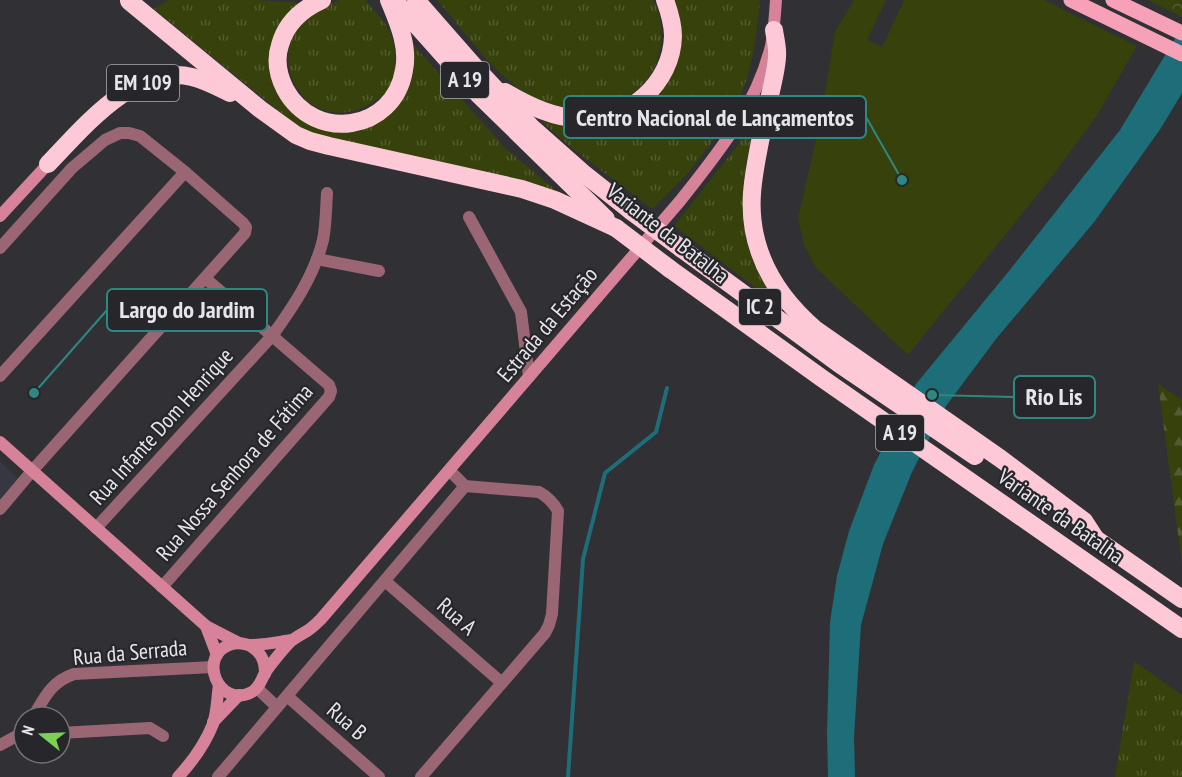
<svg xmlns="http://www.w3.org/2000/svg" width="1182" height="777" font-family="'PT Sans Narrow',sans-serif">
<style>
.built{fill:#363742}
.grass{fill:url(#grass-tufts)}
.forest{fill:url(#forest-firs)}
.park{fill:url(#park-crowns)}
.pitch{fill:#36410c}
.water{fill:#1d6e79}
.lines{fill:none;stroke-linecap:round;stroke-linejoin:round}
.stream{stroke:#1d6e79;stroke-width:4}
.street{stroke:#9a6674;stroke-width:12}
.secondary{stroke:#d6839a;stroke-width:12}
.primary{stroke:#f7a1b8;stroke-width:15}
.highway{stroke:#fec9d6;stroke-width:18}
.highway-bridge{stroke:#fec9d6;stroke-width:18}
.labels{text-anchor:middle;stroke-width:4.5;stroke-linejoin:round;paint-order:stroke}
.shield{fill:#26262b;stroke:#acacb1;stroke-width:1.5}
.shield-label{font-size:21px;font-weight:bold;fill:#e6e6ea}
.street-label{font-size:22px;fill:#e6e6ea;stroke:#26262b}
.leader{fill:none;stroke:#2f8781;stroke-width:2}
.callout-dot{fill:#2f8781;stroke:#26262b;stroke-width:2}
.callout{fill:#26262b;stroke:#2f8781;stroke-width:2}
.callout-label{font-size:24px;text-anchor:middle;font-weight:bold;fill:#e6e6ea}
</style>
<defs>
<pattern id="grass-tufts" width="24" height="20" patternUnits="userSpaceOnUse" patternTransform="scale(1.5)"><rect width="24" height="20" fill="#36410c"/><path d="M3 7l-1-3M5 7V3M7 7l1-3M15 17l-1-3M17 17v-4M19 17l1-3" fill="none" stroke="#535c30"/></pattern>
<pattern id="forest-firs" width="22" height="20" patternUnits="userSpaceOnUse" patternTransform="scale(1.5)"><rect width="22" height="20" fill="#36410c"/><path d="M5 1l3.5 6h-7zM16 11l3.5 6h-7z" fill="#535c30"/></pattern>
<pattern id="park-crowns" width="20" height="18" patternUnits="userSpaceOnUse" patternTransform="scale(1.5)"><rect width="20" height="18" fill="#36410c"/><path d="M2 6a3 3 0 1 1 6 0M12 15a3 3 0 1 1 6 0" fill="none" stroke="#535c30"/></pattern>
</defs>
<rect width="100%" height="100%" fill="#303035"/>
<path class="built" d="M0,461l18,17 -18,21z"/>
<g class="grass">
<path d="M168,0h88l43,3 -15,15 -8,14 -4,46 7,19 15,15 84,8 33,-78 94,106 52,43 -224,-51 -25,-8 -22,-15 -132,-108z"/>
<path d="M340,0h25c7,9 18,18 23,28 10,20 12,47 -3,65 -2,2 -5,4 -7,6 -26,19 -61,20 -80,-9 -9,-13 -11,-26 -9,-43 4,-24 29,-40 51,-47z"/>
<path d="M437,0h216c15,26 10,69 -14,88 -15,14 -35,19 -54,21 -11,1 -27,2 -37,-3 -47,-20 -78,-68 -111,-106z"/>
<path d="M673,0h87c-3,29 -6,59 -16,87 -17,43 -58,91 -92,122l-79,-60 -32,-28 23,4 55,-5 22,-10 17,-15 14,-28z"/>
<path d="M757,112c-10,43 -22,97 -7,141 6,17 16,33 25,49l-101,-76 64,-81z"/>
<path d="M1134,661l48,34v82h-67z"/>
</g>
<path class="forest" d="M1158,384l24,16v164z"/>
<path class="park" d="M1147,0h35v17z"/>
<path class="pitch" d="M854,0h32l-19,40 15,7 22,-47h140l93,46 -41,71 -49,66 -139,172 -92,-87 -12,-23 -6,-27 23,-101 14,-86z"/>
<path class="water" d="M1182,27v66l-21,35 -66,93 -99,118 -50,67 -34,66 -29,72 -22,81 -7,112 1,40h-27l-1,-44 3,-111 7,-46 12,-45 25,-66 42,-81 93,-113 111,-141z"/>
<g class="lines">
<path class="stream" d="M568,777l15,-218 22,-86 51,-41 11,-44"/>
<g class="street">
<path d="M469,217l52,95 8,65"/>
<path d="M0,248l72,-80 33,-28 15,-7h9l11,3 45,36 58,51 3,4 -1,6 -213,238 -32,38"/>
<path d="M317,259l62,12"/>
<path d="M0,376l185,-204"/>
<path d="M96,528l176,-192c21,-29 42,-60 51,-96 3,-15 3,-32 4,-47"/>
<path d="M385,581l117,102"/>
<path d="M162,587l167,-190 2,-6 -2,-6 -124,-107"/>
<path d="M257,688l20,19"/>
<path d="M287,696l92,81"/>
<path d="M33,717c12,-20 18,-35 41,-43l139,-7"/>
<path d="M60,733l90,-5 13,8"/>
<path d="M0,745l24,-13"/>
<path d="M218,777l247,-291"/>
<path d="M421,777l124,-144 4,-8 3,-11 6,-103c-5,-9 -10,-14 -19,-19l-74,-6 -15,-15"/>
</g>
<g class="secondary">
<path d="M0,216l48,-52"/>
<path d="M0,442l206,184 33,17"/>
<path d="M206,626l11,29"/>
<path d="M292,640c-14,2 -28,5 -42,5 -6,-1 -11,-3 -18,-1 -36,10 -14,66 20,48 8,-5 9,-12 13,-19 4,-7 20,-26 26,-32 5,-4 11,-7 16,-10 5,-3 10,-8 14,-12l359,-418c38,-48 76,-94 91,-155 3,-15 4,-31 5,-46"/>
<path d="M249,645c12,7 16,15 16,29"/>
<path d="M213,722l26,-27"/>
<path d="M178,777c15,-16 27,-33 35,-53 4,-12 4,-26 6,-39"/>
</g>
<g class="primary">
<path d="M1071,0l111,54"/>
<path d="M1113,0l69,33"/>
</g>
<g class="highway">
<path d="M322,0c-20,9 -36,23 -42,45 -5,15 -2,30 5,44 29,54 109,43 119,-19 5,-24 -6,-48 -15,-70"/>
<path d="M394,0l84,94 128,125"/>
<path d="M416,0l56,64 59,63 52,46 48,38"/>
<path d="M129,1l131,108 36,26 14,6 19,5 193,43 33,11 61,28"/>
<path d="M774,30c1,8 4,18 3,27 -1,17 -7,37 -11,55 -5,26 -12,54 -14,81 -4,57 22,101 64,137l185,129 83,62 11,17"/>
<path d="M505,92c24,14 49,26 77,27 47,2 90,-36 91,-83 0,-13 -4,-25 -8,-36"/>
<path d="M48,164c35,-36 87,-101 144,-87 13,3 26,10 38,16"/>
<path d="M682,249l156,114 137,93"/>
<path d="M670,269l153,110 359,250"/>
<path d="M1087,533l95,66"/>
</g>
<g class="highway-bridge">
<path d="M631,211l51,38"/>
<path d="M616,228l54,41"/>
</g>
</g>
<g class="labels">
<g class="shield">
<rect x="441" y="62" width="48" height="36" rx="4.5"/>
<rect x="107" y="65" width="72" height="36" rx="4.5"/>
<rect x="739" y="289" width="42" height="36" rx="4.5"/>
<rect x="876" y="415" width="48" height="36" rx="4.5"/>
</g>
<g class="shield-label">
<text x="465" y="87">A 19</text>
<text x="143" y="90">EM 109</text>
<text x="760" y="314">IC 2</text>
<text x="900" y="440">A 19</text>
</g>
<g class="street-label">
<text transform="translate(668 233) rotate(38)" y="8">Variante da Batalha</text>
<text transform="translate(547 324) rotate(-50)" y="8">Estrada da Estação</text>
<text transform="translate(161 426) rotate(-48)" y="8">Rua Infante Dom Henrique</text>
<text transform="translate(234 472) rotate(-49)" y="8">Rua Nossa Senhora de Fátima</text>
<text transform="translate(1061 516) rotate(35)" y="8">Variante da Batalha</text>
<text transform="translate(457 616) rotate(41)" y="8">Rua A</text>
<text transform="translate(130 652) rotate(-5)" y="8">Rua da Serrada</text>
<text transform="translate(347 721) rotate(41)" y="8">Rua B</text>
</g>
</g>
<path class="leader" d="M902 180L866 117M34 393L107 310M932 395L1014 397"/>
<g class="callout-dot">
<circle cx="902" cy="180" r="6"/>
<circle cx="34" cy="393" r="6"/>
<circle cx="932" cy="395" r="6"/>
</g>
<g class="callout">
<rect x="564" y="96" width="302" height="42" rx="6"/>
<rect x="107" y="289" width="160" height="42" rx="6"/>
<rect x="1014" y="376" width="81" height="42" rx="6"/>
</g>
<g class="callout-label">
<text x="715" y="126">Centro Nacional de Lançamentos</text>
<text x="187" y="318">Largo do Jardim</text>
<text x="1054" y="405">Rio Lis</text>
</g>
<g transform="translate(42 735) rotate(288)"><circle r="28" fill="#26262b" stroke="#737377" stroke-width="1.5"/>
<path d="M0-4.5L10 22L0 15L-10 22Z" fill="#7bd155"/>
<text y="-9" font-size="16" font-weight="bold" text-anchor="middle" fill="#e6e6ea">N</text>
</g>
</svg>
